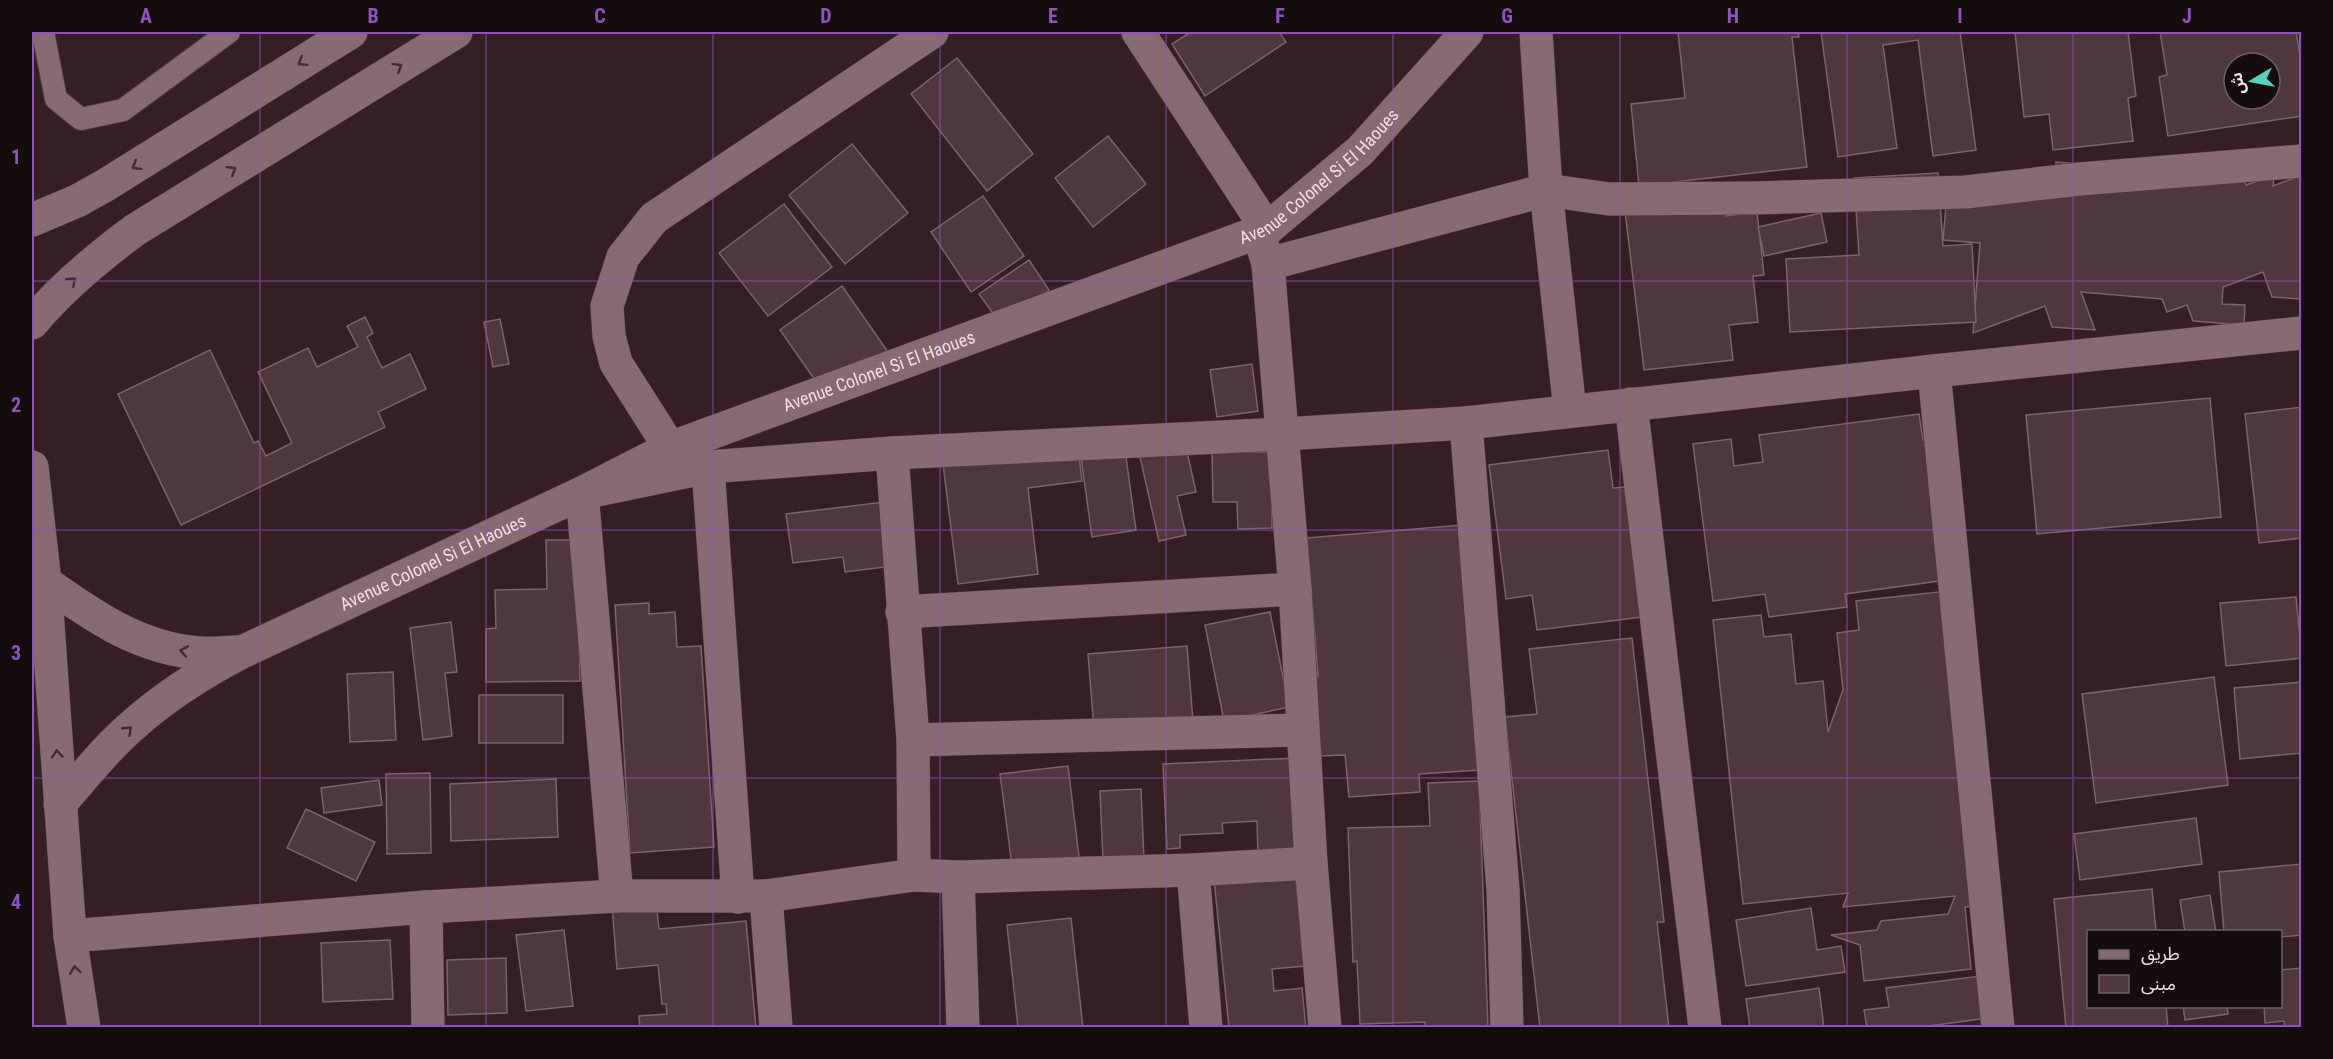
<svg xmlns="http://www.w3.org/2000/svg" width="2333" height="1059" font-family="'Roboto Condensed','Noto Sans Arabic',sans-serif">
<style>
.building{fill:#4e383d;stroke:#7c6369;stroke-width:1.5;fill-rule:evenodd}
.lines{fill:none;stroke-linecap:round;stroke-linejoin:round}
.lane-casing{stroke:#4e3c41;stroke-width:24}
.street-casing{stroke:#4e3c41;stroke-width:34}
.secondary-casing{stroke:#4e3c41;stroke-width:34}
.lane{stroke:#866c72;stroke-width:22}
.street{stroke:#866c72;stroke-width:33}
.secondary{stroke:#866c72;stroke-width:33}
.oneway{stroke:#3d2e31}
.grid{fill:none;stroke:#9250c6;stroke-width:1.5;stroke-opacity:0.55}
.labels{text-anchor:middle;stroke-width:5;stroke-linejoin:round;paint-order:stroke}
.street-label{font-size:18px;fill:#eedfe2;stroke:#150c0e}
.neatline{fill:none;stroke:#9250c6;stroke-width:2}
.grid-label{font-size:20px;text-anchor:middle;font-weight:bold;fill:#9250c6}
</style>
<rect width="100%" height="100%" fill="#341f24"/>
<g class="building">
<path d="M1191,32h88l7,10 -81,54 -33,-52z"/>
<path d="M1678,32h120l1,5h-7l15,130 -168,19 -8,-82 54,-6z"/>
<path d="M1821,32h139l16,118 -43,6 -15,-116 -35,5 14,103 -59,9z"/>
<path d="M2015,32h113l8,64 -8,2 5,43 -80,9 -4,-36 -25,3z"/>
<path d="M2160,32h136l6,34v50l-134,20 -9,-59 8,-2zM2234,63h36v36h-36z"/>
<path d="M957,58l76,96 -46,37 -76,-97z"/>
<path d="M1108,136l38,48 -53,43 -38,-49z"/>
<path d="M852,144l56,69 -63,51 -56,-69z"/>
<path d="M2056,162l188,16 2,7 28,-10 -1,11 29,-11v124l-30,-2 -9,-25 -40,15 -1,17 23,1 -1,20 -51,-4 -6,-16 -20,7 -5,-13 -81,-7 14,38 -43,-3 -7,-21 -72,27 7,-90 -37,-3 5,-56 106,8z"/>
<path d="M1938,173l5,73 29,-2 4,78 -186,10 -4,-73 73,-4 -5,-77z"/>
<path d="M1722,185l4,31 31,-4 7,63 -11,1 5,46 -29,3 4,35 -89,10 -19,-159z"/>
<path d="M983,196l41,60 -53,36 -40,-60z"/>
<path d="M784,204l48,63 -64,49 -49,-63z"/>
<path d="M1821,213l6,29 -63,14 -6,-29z"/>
<path d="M1029,260l20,30 -49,33 -21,-29z"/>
<path d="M842,286l46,66 -73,28 -35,-50z"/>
<path d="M365,317l8,16 -6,4 15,31 28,-14 16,35 -48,23 7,15 -204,98 -63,-131 92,-44 44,93 4,-2 8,15 26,-13 -34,-71 50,-24 9,19 41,-20 -11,-21z"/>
<path d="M500,319l9,45 -16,3 -9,-45z"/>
<path d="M1252,364l6,47 -41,6 -7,-47z"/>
<path d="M2210,398l11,119 -184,17 -11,-119z"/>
<path d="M2302,407v131l-43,5 -14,-129z"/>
<path d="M1919,414l4,26 26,-3 19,140 -123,17 2,13 -78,10 -4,-23 -52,7 -20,-157 38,-5 3,27 29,-4 -4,-27z"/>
<path d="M1186,447l10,45 -19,4 9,39 -27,6 -19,-84z"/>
<path d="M1078,448l4,33 -54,7 10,86 -80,10 -15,-120z"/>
<path d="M1125,450l11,80 -44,7 -11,-80z"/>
<path d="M1608,450l5,38 12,-1 17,130 -105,13 -5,-35 -26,4 -17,-134z"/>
<path d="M1212,452h59l1,76 -34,1 -1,-27h-24z"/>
<path d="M884,502l8,64 -47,6 -2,-15 -50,6 -7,-49z"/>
<path d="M1462,525l18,245 -61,4 1,18 -71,5 -4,-42 -24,1 -6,-80h3l-11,-138z"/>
<path d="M546,540h31l3,141 -94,1v-53l10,-1 -1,-38 52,-1z"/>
<path d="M1967,589l32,314 -34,4 6,62 -107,12 -4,-36 -29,-10 46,-5 4,-9 67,-7 7,-18 -112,11 5,-14 -105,11 -30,-284 48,-5 3,22 27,-3 5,50 27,-3 5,51 15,-42 -6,-57 22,-3 -3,-29z"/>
<path d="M2296,597l6,61 -76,8 -6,-63z"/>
<path d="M649,603v11l26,-2 2,35 24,-1 13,201 -84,6 -15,-248z"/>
<path d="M1270,612l19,95 -65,14 -19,-96z"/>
<path d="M451,622l6,50 -12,1 7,63 -29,4 -13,-112z"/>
<path d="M1632,638l32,284h-7l12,106h-129l-35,-311 32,-3 -8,-65z"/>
<path d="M1187,646l6,75 -99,8 -6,-75z"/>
<path d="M393,672l3,68 -46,2 -3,-68z"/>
<path d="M2214,677l14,108 -132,18 -14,-109z"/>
<path d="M2302,682v71l-62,6 -6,-71z"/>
<rect x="479" y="695" width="84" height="48"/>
<path d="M1296,758l4,95 -42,2 -1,-34 -35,2 1,10 -43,2v13l-13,1 -4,-85z"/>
<path d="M1068,766l11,91 -67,9 -12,-92z"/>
<path d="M430,773l1,80 -44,1 -1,-80z"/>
<path d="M556,779l2,58 -107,4 -1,-57z"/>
<path d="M379,780l3,25 -58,8 -3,-25z"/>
<path d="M1479,781l9,247h-63v-6l-65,2 -3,-63 -4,1 -5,-134 82,-2 -2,-43z"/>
<path d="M1141,789l3,71 -41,1 -3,-70z"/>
<path d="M306,809l69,33 -19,39 -69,-33z"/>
<path d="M2196,818l6,46 -122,16 -6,-46z"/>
<path d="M2302,864v71l-22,2v-5h-56l-5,-60z"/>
<path d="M1295,871l10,95 -33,3 2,22 28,-3 4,40h-77l-15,-149z"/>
<path d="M2152,889l4,43h-68v74h78l2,22h-102l-12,-129z"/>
<path d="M2210,895l6,37h-31l-5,-32z"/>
<path d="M656,901l3,28 87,-8 10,107h-116l-1,-12 28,-2 -1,-10h-4l-4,-39 -41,4 -5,-64z"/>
<path d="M1811,908l6,42 24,-4 4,26 -99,14 -10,-66z"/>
<path d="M1071,918l12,110h-65l-11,-103z"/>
<path d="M564,930l9,76 -47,5 -10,-76z"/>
<path d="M390,940l3,59 -70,3 -2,-59z"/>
<path d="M506,958l1,55 -59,2 -1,-55z"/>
<path d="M2301,968l1,60h-17l-1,-7 -19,2 -1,-17h16v-36z"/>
<path d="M1981,976l6,42 -73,10h-47l-3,-18 25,-3 -3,-19z"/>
<path d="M1819,988l5,40h-74l-4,-29z"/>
<path d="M2183,1006h44l1,8 -43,6z"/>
</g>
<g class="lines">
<g class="lane-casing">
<path id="lane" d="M43,32l13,67 25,20 42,-9 106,-78"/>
</g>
<g class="street-casing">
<g id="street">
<path d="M1138,32l129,197"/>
<path d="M1536,32l10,158 24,221"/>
<path d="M32,220l45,-19 27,-15 247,-154"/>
<path d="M1262,244l6,20 27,325 16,274"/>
<path d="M1268,264l278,-74 63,9 145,-1 212,-6 114,-13 222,-18"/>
<path d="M32,323c30,-36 65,-65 103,-93l321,-198"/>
<path d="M1934,371l64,657"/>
<path d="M1631,404l74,624"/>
<path d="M1466,423l37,467 4,138"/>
<path d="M670,448l-54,-85 -7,-27 -2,-30 16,-49 31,-39 278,-186"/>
<path d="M892,453l21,287 1,135"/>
<path d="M708,467l30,430"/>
<path d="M902,612l393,-23"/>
<path d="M913,740l389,-10"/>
<path d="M1193,870l13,158"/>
<path d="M958,877l5,151"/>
<path d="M617,896l-35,-403 126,-26 184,-14 392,-19 182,-11 468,-52 368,-38"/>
<path d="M766,896l10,132"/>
<path d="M426,907l2,121"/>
<path d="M70,936l356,-29 191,-11h149l148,-21 44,2 235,-7 118,-7 14,165"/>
</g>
</g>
<g class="secondary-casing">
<g id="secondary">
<path d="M32,467l13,115 25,354 14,92"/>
<path d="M45,582c48,34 95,67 155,71 12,1 25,-1 37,-1"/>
<path id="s1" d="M60,804c23,-26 45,-55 72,-78 33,-30 70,-53 110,-74l340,-159 88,-45 597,-219 93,-78 107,-119"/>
</g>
</g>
<use href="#lane" class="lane"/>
<use href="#street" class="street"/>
<use href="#secondary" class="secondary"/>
</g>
<defs><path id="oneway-chevron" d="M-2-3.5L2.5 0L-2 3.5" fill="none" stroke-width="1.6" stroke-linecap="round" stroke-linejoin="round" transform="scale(1.5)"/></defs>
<g class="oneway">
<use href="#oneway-chevron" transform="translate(302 62) rotate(148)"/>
<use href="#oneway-chevron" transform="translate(398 67) rotate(-32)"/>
<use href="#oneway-chevron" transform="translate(136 166) rotate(148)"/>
<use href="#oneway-chevron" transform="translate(232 170) rotate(-32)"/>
<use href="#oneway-chevron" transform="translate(72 281) rotate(-43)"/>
<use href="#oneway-chevron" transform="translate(184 651) rotate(-170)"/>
<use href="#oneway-chevron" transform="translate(128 730) rotate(-44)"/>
<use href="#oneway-chevron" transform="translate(57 754) rotate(-94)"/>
<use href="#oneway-chevron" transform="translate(75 970) rotate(-98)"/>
</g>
<path class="grid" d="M260,32v996M486,32v996M713,32v996M940,32v996M1166,32v996M1393,32v996M1620,32v996M1847,32v996M2073,32v996M32,281h2270M32,530h2270M32,778h2270"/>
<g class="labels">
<g class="street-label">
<text dy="6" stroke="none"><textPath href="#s1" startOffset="1422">Avenue Colonel Si El Haoues</textPath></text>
<text dy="6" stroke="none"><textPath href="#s1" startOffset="936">Avenue Colonel Si El Haoues</textPath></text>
<text dy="6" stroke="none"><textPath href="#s1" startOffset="450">Avenue Colonel Si El Haoues</textPath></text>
</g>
</g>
<rect width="2333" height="1059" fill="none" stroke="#150c0e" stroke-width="66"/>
<rect x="2087" y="930" width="195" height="78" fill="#150c0e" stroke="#6c6063" stroke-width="1.5"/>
<rect x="2099" y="950" width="30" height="9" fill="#866c72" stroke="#6c6063" stroke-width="1.5"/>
<text x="2141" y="960" font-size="18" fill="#eedfe2">طريق</text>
<rect x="2099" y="975" width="30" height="18" fill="#4e383d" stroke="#6c6063" stroke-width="1.5"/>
<text x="2141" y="990" font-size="18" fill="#eedfe2">مبنى</text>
<g transform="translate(2252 81) rotate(260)"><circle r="28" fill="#150c0e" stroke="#6c6063" stroke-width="1.5"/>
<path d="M0-4.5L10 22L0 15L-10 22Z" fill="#59cebe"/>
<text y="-9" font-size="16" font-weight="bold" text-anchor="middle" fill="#eedfe2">ش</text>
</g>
<rect x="33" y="33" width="2267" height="993" class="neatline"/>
<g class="grid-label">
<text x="146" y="23">A</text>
<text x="373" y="23">B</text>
<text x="600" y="23">C</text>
<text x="826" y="23">D</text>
<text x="1053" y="23">E</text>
<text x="1280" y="23">F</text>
<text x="1507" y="23">G</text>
<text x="1733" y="23">H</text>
<text x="1960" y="23">I</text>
<text x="2187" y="23">J</text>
<text x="16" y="164">1</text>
<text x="16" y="412">2</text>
<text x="16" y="660">3</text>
<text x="16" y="909">4</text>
</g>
</svg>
